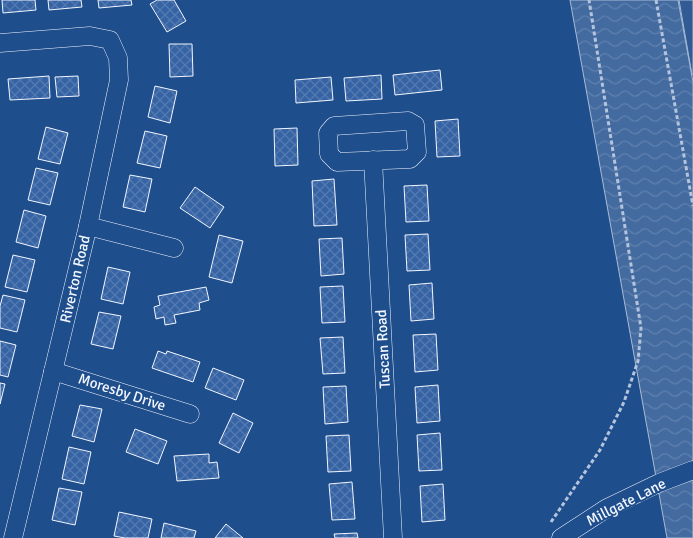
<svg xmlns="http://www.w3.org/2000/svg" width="693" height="538" font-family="Signika,sans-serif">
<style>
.built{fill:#305b95;stroke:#a8bbd7}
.water{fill:url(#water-waves);stroke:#a8bbd7}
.building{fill:url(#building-cross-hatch);stroke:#f2f6ff}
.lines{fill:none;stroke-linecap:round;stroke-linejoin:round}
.street-casing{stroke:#f2f6ff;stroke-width:19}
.path{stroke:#b3c4dc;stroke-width:3;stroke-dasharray:4 2.5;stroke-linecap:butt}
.street{stroke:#1f4e8c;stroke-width:18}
.labels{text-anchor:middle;stroke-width:4;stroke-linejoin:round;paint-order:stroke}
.street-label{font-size:15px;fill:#f2f6ff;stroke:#1f4e8c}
</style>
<defs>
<pattern id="water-waves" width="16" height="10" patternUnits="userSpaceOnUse" patternTransform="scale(1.25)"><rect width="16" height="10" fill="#446ba0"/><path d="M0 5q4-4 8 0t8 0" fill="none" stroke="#5f81ae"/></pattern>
<pattern id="building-cross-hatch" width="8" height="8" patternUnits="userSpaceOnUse" patternTransform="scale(1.25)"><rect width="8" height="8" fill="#3563a3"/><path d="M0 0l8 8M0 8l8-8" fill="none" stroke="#537ab1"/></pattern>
</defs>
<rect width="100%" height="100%" fill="#1f4e8c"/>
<path class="built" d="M679,0h14v75h-1z"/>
<path class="water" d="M570,0h108l15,82v456h-26z"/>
<g class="building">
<path d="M2,0h33l1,10 -33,3z"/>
<path d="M48,0h33l1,7 -33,3z"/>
<path d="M98,0h33l1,5 -33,3z"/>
<path d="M157,0h17l12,21 -19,11 -17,-28z"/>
<path d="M169,44h23l1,32 -23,1z"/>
<path d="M440,70l2,20 -47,5 -2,-20z"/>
<path d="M381,75l1,24 -36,2 -2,-23z"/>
<path d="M49,76l1,22 -40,2 -2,-21z"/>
<path d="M78,76l1,20 -22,1 -2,-20z"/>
<path d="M331,77l2,23 -37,3 -1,-23z"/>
<path d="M155,86l22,5 -7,32 -22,-6z"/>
<path d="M458,119l2,37 -23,1 -2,-36z"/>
<path d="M46,127l22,6 -8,31 -22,-5z"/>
<path d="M297,128l1,37 -23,1 -1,-37z"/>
<path d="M145,131l22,5 -7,32 -23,-5z"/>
<path d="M36,168l22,5 -8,32 -22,-5z"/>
<path d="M130,175l22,4 -7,33 -22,-5z"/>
<path d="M334,179l3,46 -23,1 -2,-45z"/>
<path d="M427,185l2,36 -23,1 -2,-36z"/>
<path d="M195,187l29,20 -14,21 -30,-20z"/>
<path d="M24,210l22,6 -8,32 -22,-6z"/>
<path d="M428,234l2,36 -23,1 -2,-36z"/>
<path d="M219,235l24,6 -11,42 -23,-6z"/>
<path d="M342,238l2,36 -23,2 -2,-37z"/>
<path d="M13,255l22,5 -8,32 -22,-5z"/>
<path d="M108,267l22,5 -7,32 -22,-5z"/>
<path d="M432,283l2,36 -23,2 -2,-36z"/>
<path d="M343,286l2,36 -23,1 -2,-36z"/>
<path d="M206,287l3,13 -10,3 1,7 -26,5 2,8 -11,2 -1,-8 -8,2 -2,-12 6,-2 -2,-9z"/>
<path d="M3,295l22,5 -8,32 -17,-4v-22z"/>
<path d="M99,312l22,4 -8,33 -22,-5z"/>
<path d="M436,334l2,36 -23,2 -2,-37z"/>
<path d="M343,337l2,36 -22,1 -3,-36z"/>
<path d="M0,341l16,4 -8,32 -8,-2z"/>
<path d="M158,351l8,3 1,-3 33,11 -7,20 -41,-14z"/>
<path d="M213,368l31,12 -8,20 -31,-12z"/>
<path d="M0,383l5,1 -5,20z"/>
<path d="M438,385l2,36 -23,2 -2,-36z"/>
<path d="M346,386l2,36 -23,2 -2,-37z"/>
<path d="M80,405l22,4 -8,33 -22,-6z"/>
<path d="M233,413l20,10 -14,30 -20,-10z"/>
<path d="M135,429l32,12 -9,23 -32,-12z"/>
<path d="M440,433l2,37 -23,1 -2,-36z"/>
<path d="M349,435l2,36 -23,1 -2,-36z"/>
<path d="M69,447l22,5 -7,32 -22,-5z"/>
<path d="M209,454v9l8,-1 2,16 -42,3 -3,-25z"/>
<path d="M352,482l3,37 -23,1 -3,-36z"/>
<path d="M443,484l2,36 -23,2 -2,-36z"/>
<path d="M59,488l23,4 -7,33 -23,-5z"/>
<path d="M119,512l33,7 -4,19h-23l-11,-2z"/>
<path d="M164,523l32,8 -2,7h-33z"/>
<path d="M226,524l17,14h-28z"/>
<path d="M357,533l1,5h-23l-1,-4z"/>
</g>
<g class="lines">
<g class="street-casing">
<g id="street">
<path d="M0,43l90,-7 20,4 8,18 1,22 -31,146 -75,312"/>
<path d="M408,121l7,4 2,27 -7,7 -73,3 -8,-8 -1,-21 6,-7z"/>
<path d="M373,160l20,378"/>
<path d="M88,226l86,22"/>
<path d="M53,371l137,43"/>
<path d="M561,538l46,-30 52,-25 34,-13"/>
</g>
</g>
<g class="path">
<path d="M656,0l37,206"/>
<path d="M551,522l49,-72 24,-48 14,-41 3,-33 -52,-328"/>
</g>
<use href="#street" class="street"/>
</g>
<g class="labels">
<g class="street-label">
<text transform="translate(75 279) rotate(-77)" y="5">Riverton Road</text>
<text transform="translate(383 349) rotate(-93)" y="5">Tuscan Road</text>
<text transform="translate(122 392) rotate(18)" y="5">Moresby Drive</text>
<text transform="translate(626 502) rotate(-27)" y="5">Millgate Lane</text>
</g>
</g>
</svg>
